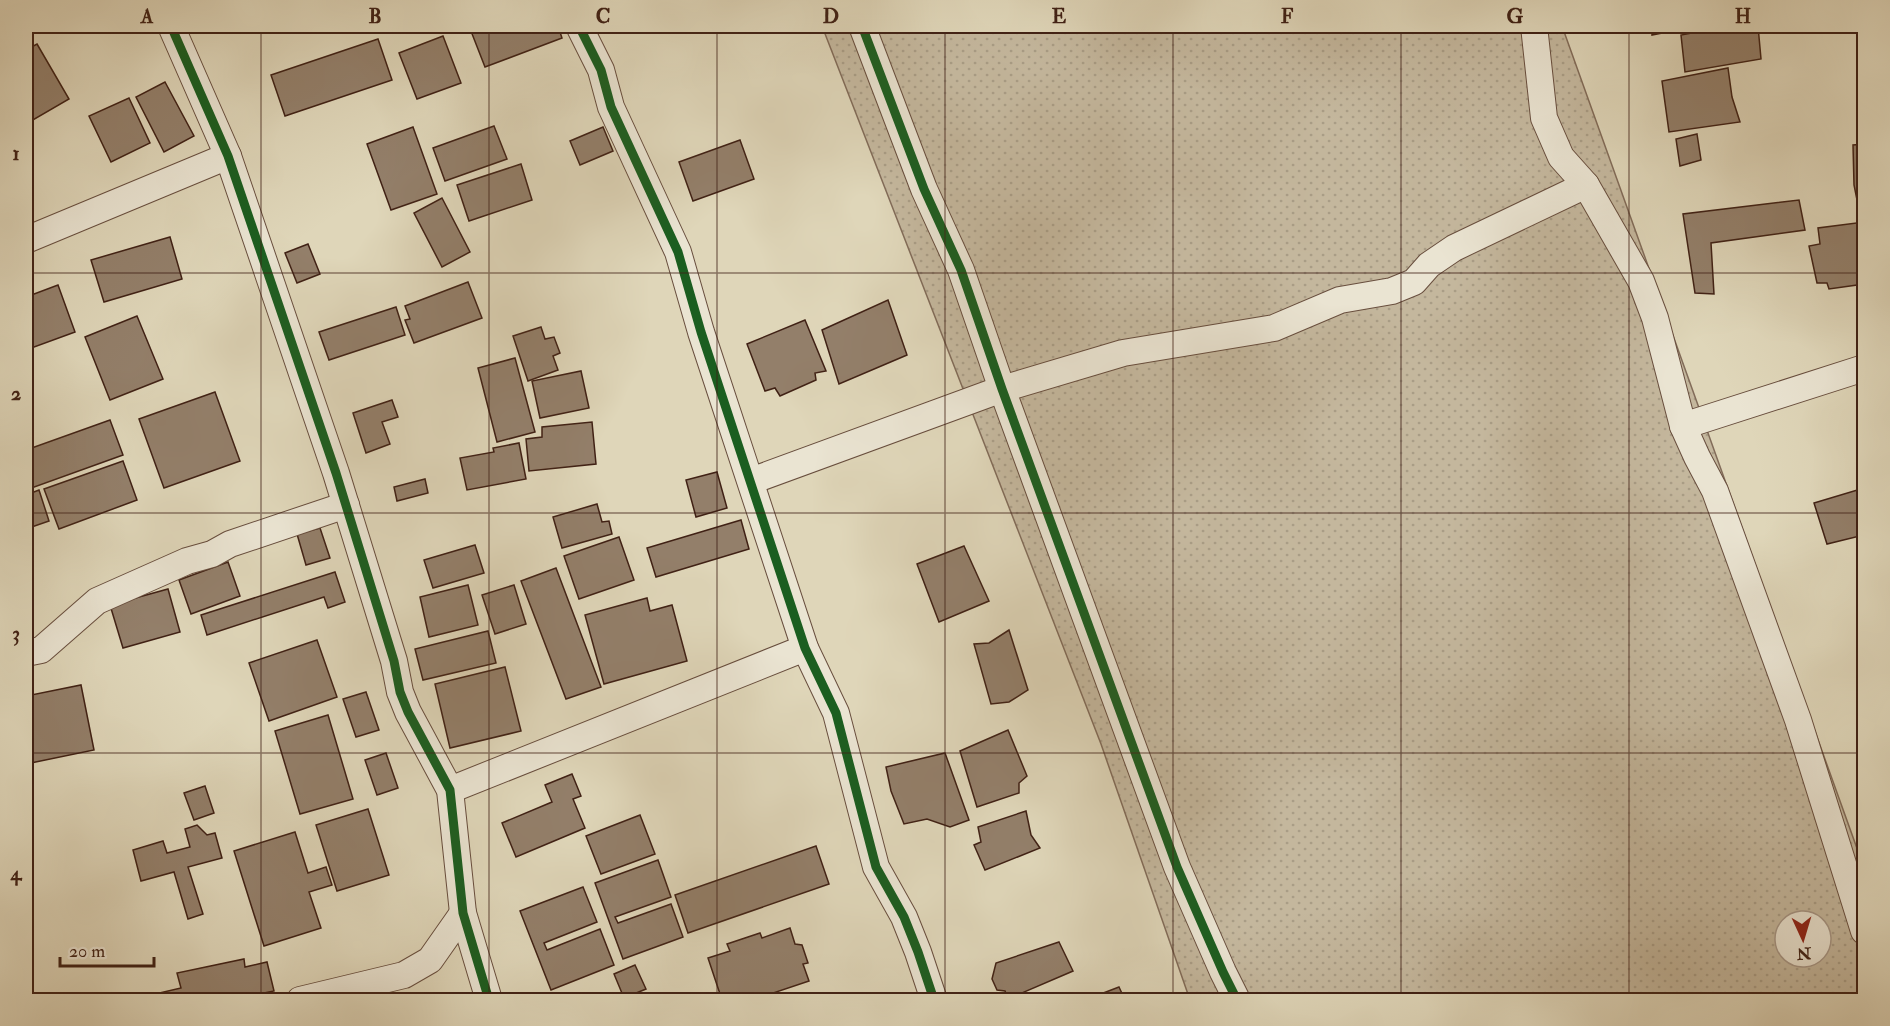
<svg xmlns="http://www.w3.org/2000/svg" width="1890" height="1026" font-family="'IM FELL Double Pica',serif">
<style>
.grass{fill:url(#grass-dots);stroke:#826c59;stroke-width:1.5;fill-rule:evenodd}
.building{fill:#937f6a;stroke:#402115;stroke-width:1.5}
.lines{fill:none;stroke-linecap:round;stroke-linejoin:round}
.minor-casing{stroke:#684e3e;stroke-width:28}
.minor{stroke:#eae4d2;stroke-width:26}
.cycleway-casing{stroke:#eae4d2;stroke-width:13}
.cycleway{stroke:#1b5e20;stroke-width:9}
.grid{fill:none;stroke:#402115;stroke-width:1.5;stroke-opacity:0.55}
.neatline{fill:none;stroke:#402115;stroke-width:2}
.grid-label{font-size:20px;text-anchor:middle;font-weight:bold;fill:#402115}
</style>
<defs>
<pattern id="grass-dots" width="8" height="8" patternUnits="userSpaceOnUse" patternTransform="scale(1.5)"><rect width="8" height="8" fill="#c4b79d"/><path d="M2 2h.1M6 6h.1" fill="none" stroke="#a99d86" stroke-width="1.8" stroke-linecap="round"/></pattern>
</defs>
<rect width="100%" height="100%" fill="#dfd6b9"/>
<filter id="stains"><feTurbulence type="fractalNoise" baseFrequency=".00333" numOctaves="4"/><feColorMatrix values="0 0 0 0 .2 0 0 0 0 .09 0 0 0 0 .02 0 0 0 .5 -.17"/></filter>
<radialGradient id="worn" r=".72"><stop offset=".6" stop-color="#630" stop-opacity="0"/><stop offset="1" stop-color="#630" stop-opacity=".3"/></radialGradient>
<path class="grass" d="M822,26h740l302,842v132h-674l-89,-256zM1785,921h36v36h-36z"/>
<g class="building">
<path d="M469,26h89l4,12 -77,29z"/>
<path d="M1652,26h45l-45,9z"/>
<path d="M1729,26h29l3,33 -76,13 -4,-37z"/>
<path d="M443,36l18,47 -44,16 -18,-46z"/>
<path d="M378,39l14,41 -107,36 -14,-41z"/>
<path d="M37,44l32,55 -43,25v-74z"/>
<path d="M1728,68l4,29 8,25 -71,10 -7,-51z"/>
<path d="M165,82l29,54 -30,16 -28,-55z"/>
<path d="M129,98l21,45 -39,19 -22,-46z"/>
<path d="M494,126l13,33 -62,22 -12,-33z"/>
<path d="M413,127l24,67 -46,16 -24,-66z"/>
<path d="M603,127l10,24 -33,14 -10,-24z"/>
<path d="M1697,134l4,26 -21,6 -4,-27z"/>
<path d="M740,140l14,39 -61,22 -14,-39z"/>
<path d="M1864,144v63l-6,-2 -4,-20 -1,-40z"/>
<path d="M521,164l11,36 -63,21 -12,-36z"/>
<path d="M442,198l28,54 -28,15 -28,-54z"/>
<path d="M1799,200l6,30 -94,13 3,51 -19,-1 -12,-79z"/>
<path d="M1864,222v62l-35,5 -2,-6h-10l-8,-37 11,-2 -2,-16z"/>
<path d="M170,237l12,42 -78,23 -13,-42z"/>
<path d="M308,244l12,30 -23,9 -12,-30z"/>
<path d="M468,282l14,36 -68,25 -9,-23 5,-1 -5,-13z"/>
<path d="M58,285l17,47 -49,18v-53z"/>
<path d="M888,300l19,55 -68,29 -17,-54z"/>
<path d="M396,307l9,28 -76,25 -10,-28z"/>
<path d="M137,316l26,63 -53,21 -25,-63z"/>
<path d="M805,320l21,51 -11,2 1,7 -36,16 -5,-8 -10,3 -18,-47z"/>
<path d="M541,327l4,12 9,-2 6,16 -7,3 5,14 -30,11 -15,-45z"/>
<path d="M515,358l20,74 -38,10 -19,-74z"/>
<path d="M581,371l8,37 -49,10 -8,-37z"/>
<path d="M215,392l25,69 -76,27 -25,-69z"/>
<path d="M392,400l6,17 -16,5 8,22 -24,9 -13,-40z"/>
<path d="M110,420l13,35 -97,35v-40z"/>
<path d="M592,422l4,42 -67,7 -3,-32 16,-2v-10z"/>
<path d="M519,443l7,36 -59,11 -7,-32 34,-6 -1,-4z"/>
<path d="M123,461l14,39 -78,29 -15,-40z"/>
<path d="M717,472l10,36 -31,9 -10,-37z"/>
<path d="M425,479l3,14 -31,8 -3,-14z"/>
<path d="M1864,488v47l-37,9 -13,-41z"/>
<path d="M39,490l10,31 -23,8v-34z"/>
<path d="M597,504l5,18 7,-1 3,13 -50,14 -9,-31z"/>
<path d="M741,520l8,29 -93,28 -9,-29z"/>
<path d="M320,528l10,30 -24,7 -9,-31z"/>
<path d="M619,537l15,43 -55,19 -15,-43z"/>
<path d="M475,545l9,28 -51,15 -9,-28z"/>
<path d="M964,546l25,55 -50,21 -22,-58z"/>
<path d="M228,562l12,34 -49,18 -12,-34z"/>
<path d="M556,568l45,119 -35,12 -45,-118z"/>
<path d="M335,572l10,30 -17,6 -4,-11 -117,38 -6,-20z"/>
<path d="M1864,582v24l-5,-22z"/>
<path d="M468,585l10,40 -49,12 -9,-40z"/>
<path d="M514,585l12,39 -31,10 -13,-39z"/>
<path d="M168,589l12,43 -57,16 -13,-43z"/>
<path d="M647,598l3,13 22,-6 15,56 -83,23 -19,-69z"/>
<path d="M1009,630l19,60 -19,12 -18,2 -17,-60 15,-1z"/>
<path d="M488,631l8,32 -73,17 -8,-31z"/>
<path d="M317,640l20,57 -68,24 -20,-58z"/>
<path d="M505,667l16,64 -71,17 -15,-64z"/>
<path d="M1864,682v32l-7,-29z"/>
<path d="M81,685l13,65 -68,14v-68z"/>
<path d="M366,692l13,38 -23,7 -13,-38z"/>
<path d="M328,715l25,84 -53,15 -25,-83z"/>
<path d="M1008,730l19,46 -8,7v10l-42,14 -17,-56z"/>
<path d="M386,753l12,35 -21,7 -12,-35z"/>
<path d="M945,753l24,67 -19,7 -23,-8 -23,5 -13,-33 -5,-24z"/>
<path d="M572,774l9,22 -8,3 12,29 -69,29 -14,-34 50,-21 -7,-17z"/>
<path d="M205,786l9,27 -20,7 -10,-27z"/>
<path d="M368,809l21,66 -52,16 -21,-66z"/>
<path d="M1026,811l5,24 9,13 -55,22 -11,-25 7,-3 -3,-15z"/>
<path d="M640,815l15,39 -54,20 -15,-38z"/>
<path d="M197,825l10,10 8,-2 7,25 -34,9 15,47 -15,5 -14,-47 -33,9 -8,-31 30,-9 4,12 23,-6 -5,-18z"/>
<path d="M295,832l13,41 18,-6 6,18 -23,7 12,36 -57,18 -30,-95z"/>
<path d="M816,846l13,38 -141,49 -13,-38z"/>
<path d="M658,860l13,37 -56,20 3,6 53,-19 12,33 -60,22 -28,-76z"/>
<path d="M583,887l14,35 -53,21 3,7 53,-21 14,36 -63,25 -31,-79z"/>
<path d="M790,928l5,16 7,1 6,18 -5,1 6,17 -57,19h-30l-14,-42 22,-7 -3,-7 33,-11 2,5z"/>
<path d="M1059,942l14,29 -65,28 -3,-8 -8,-1 -5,-11 4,-16z"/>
<path d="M244,959l1,8 22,-5 7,29 -46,9h-89l-1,-2 43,-10 -4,-15z"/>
<path d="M635,965l11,24 -22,9 -10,-24z"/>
<path d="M1119,987l6,13h-40z"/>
</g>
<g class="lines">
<g class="minor-casing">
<g id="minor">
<path d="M171,26l57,130 108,317 58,188 6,31 8,20 42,78 13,123 26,87"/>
<path d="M579,26l22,44 10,37 67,145 23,80 104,316 31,65 40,154 28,50 14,35 16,48"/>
<path d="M862,26l62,163 37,81 41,119 175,478 46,105 14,28"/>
<path d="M1534,26l10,92 17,39 25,28 55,96 14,37 28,108 14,31 18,34 83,229 66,211"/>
<path d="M26,240l202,-84"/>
<path d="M1683,426l181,-58"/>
<path d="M751,481l251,-92 121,-36 151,-25 66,-28 52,-9 22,-9 15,-17 25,-17 132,-63"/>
<path d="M26,653l15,-3 56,-49 90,-40 25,-7 18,-10 116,-39"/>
<path d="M450,790l355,-142"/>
<path d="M300,1000l104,-25 26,-15 33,-47"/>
</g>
</g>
<use href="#minor" class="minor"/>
<g class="cycleway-casing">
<g id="cycleway">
<path d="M171,26l57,130 108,317 58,188 6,31 8,20 42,78 13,123 26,87"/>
<path d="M579,26l22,44 10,37 67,145 23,80 104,316 31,65 40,154 28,50 14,35 16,48"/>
<path d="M862,26l62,163 37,81 41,119 175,478 46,105 14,28"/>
</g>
</g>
<use href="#cycleway" class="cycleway"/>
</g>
<path class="grid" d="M261,26v974M489,26v974M717,26v974M945,26v974M1173,26v974M1401,26v974M1629,26v974M26,273h1838M26,513h1838M26,753h1838"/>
<rect width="1890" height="1026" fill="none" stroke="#dfd6b9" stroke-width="66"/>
<g transform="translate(1803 939) rotate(176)"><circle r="28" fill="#eae4d2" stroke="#a69686" stroke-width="1.5"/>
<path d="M0-4.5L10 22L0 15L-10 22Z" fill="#8f2418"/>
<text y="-9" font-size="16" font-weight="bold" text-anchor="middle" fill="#402115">N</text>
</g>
<path d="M60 957v9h94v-9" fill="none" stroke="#402115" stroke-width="3"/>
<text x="69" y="957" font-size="18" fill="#402115" stroke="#eae4d2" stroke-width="4.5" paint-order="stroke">20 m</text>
<rect x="33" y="33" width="1824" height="960" class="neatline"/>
<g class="grid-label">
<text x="147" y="23">A</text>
<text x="375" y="23">B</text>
<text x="603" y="23">C</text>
<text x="831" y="23">D</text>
<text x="1059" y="23">E</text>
<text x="1287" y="23">F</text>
<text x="1515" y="23">G</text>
<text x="1743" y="23">H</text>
<text x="16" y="160">1</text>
<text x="16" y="400">2</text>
<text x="16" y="640">3</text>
<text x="16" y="880">4</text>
</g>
<rect width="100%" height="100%" filter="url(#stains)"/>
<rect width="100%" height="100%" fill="url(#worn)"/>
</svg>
